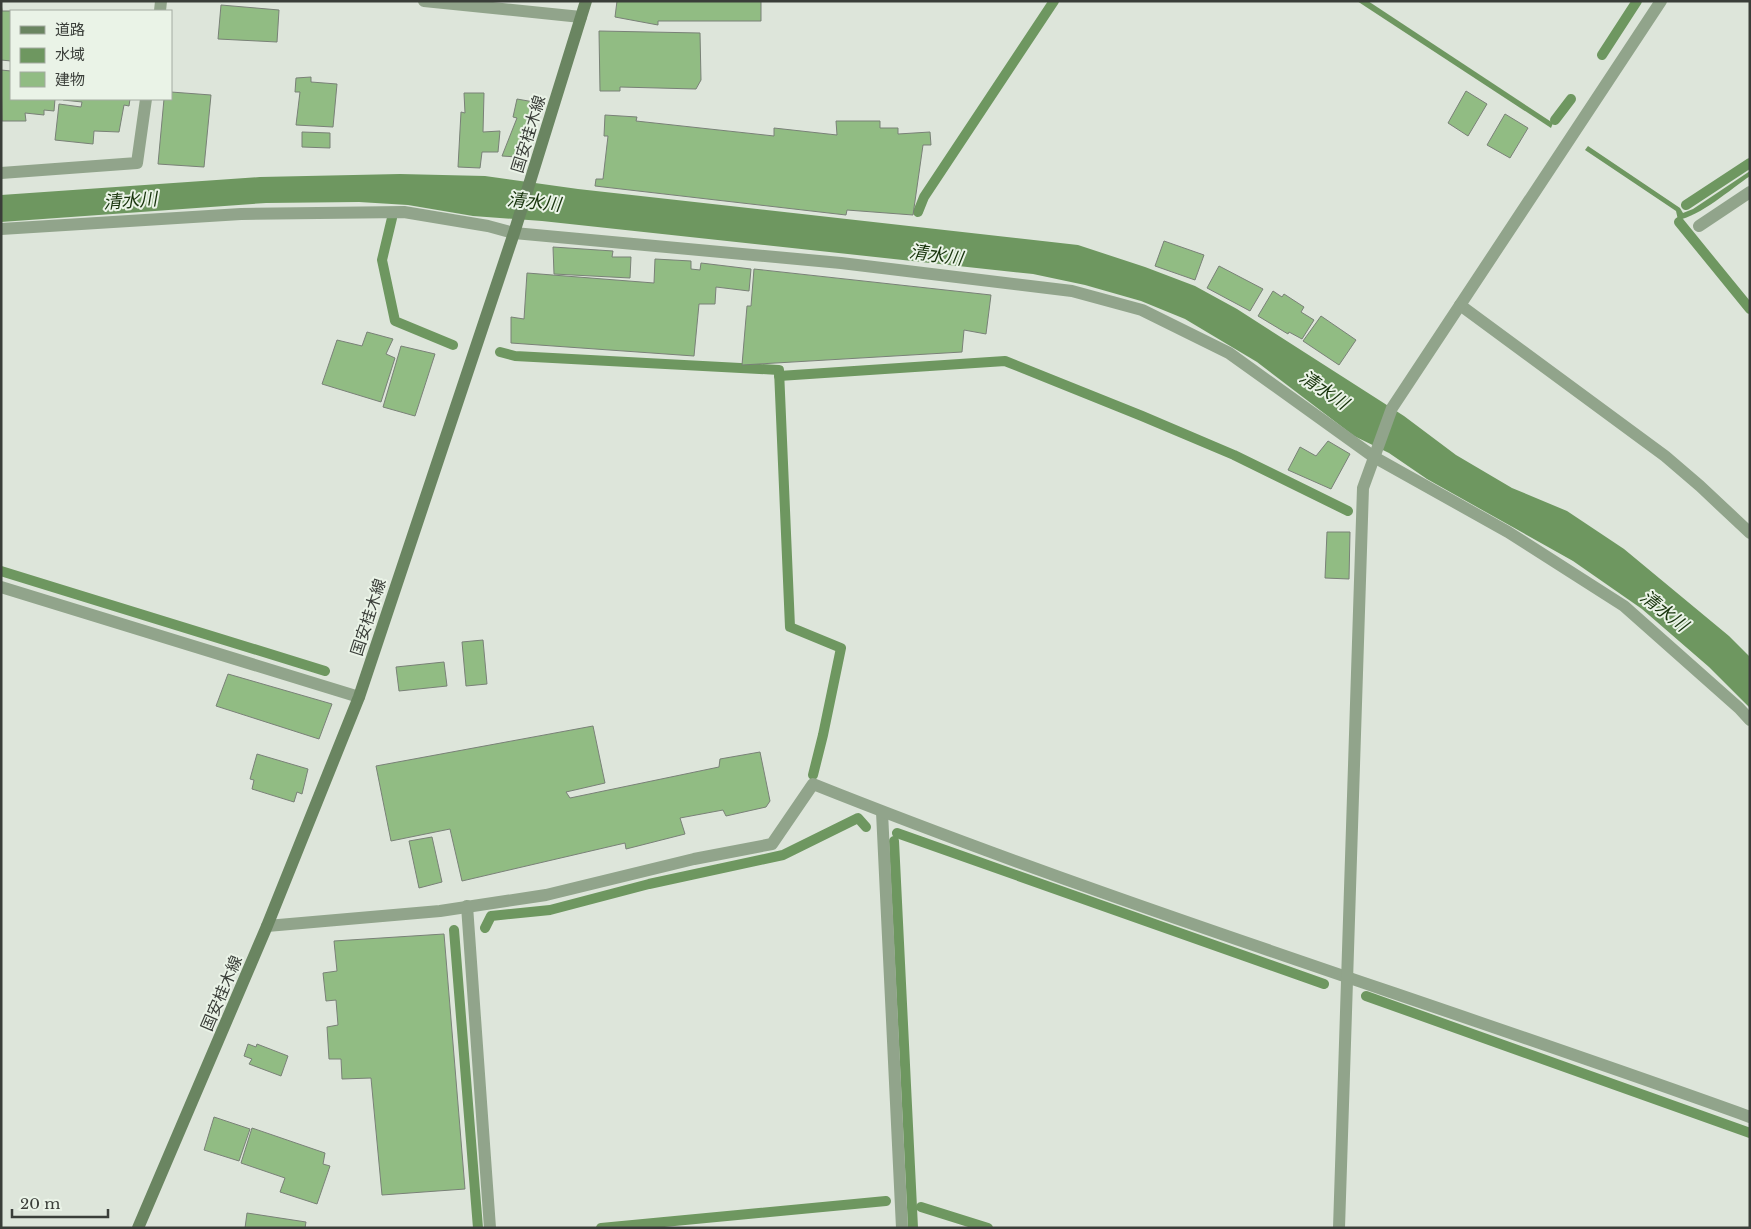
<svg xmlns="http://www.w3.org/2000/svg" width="1751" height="1229" font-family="'Libre Baskerville','Noto Sans JP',serif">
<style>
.water{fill:#6e9760}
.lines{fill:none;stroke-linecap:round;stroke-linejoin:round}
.stream{stroke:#6e9760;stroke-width:10}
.building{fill:#91bc83;stroke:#798177}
.street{stroke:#91a48b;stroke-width:12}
.secondary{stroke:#6a8561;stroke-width:12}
.labels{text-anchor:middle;stroke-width:4;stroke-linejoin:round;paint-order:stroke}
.street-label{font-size:16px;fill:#3a3e39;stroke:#eaf3e7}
.water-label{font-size:18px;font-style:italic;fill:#17330b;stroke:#eaf3e7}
</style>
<rect width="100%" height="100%" fill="#dde5da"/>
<g class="water">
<path d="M1357,1h11l185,122 -2,5z"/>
<path d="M1588,146l92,62 3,5 10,-4 57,-38v5c-19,13 -50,40 -72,44l-2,-9 -91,-61z"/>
<path d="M400,174l85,2 93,13 500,56 67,22 50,19 42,23 167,107 52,39 56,33 55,23 57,38 105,87 21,21v51l-41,-41 -67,-58 -69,-48 -146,-82 -38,-26 -35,-17 -97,-74 -72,-43 -44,-18 -56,-16 -52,-11 -491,-53 -69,-5 -65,-11 -49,-3 -93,1 -265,19v-27l259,-18z"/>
</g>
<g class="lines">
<g class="stream">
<path d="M1602,55l35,-54"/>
<path d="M1555,120l16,-21"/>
<path d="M1686,205l64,-42"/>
<path d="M918,212l6,-15 130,-196"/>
<path d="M392,218l-10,42 13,61 58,24"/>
<path d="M1679,222l71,87"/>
<path d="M500,352l15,4 264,14 11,257 51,21 -18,87 -10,40"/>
<path d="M779,376l226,-15 137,55 92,39 114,56"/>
<path d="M1,571l324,100"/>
<path d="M897,833l427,151"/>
<path d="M894,841l19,387"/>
<path d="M485,928l6,-12 59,-6 99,-26 134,-29 75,-37 8,9"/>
<path d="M454,930l24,298"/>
<path d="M1366,996l384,137"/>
<path d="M921,1207l67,21"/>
<path d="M601,1228l285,-27"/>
</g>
</g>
<g class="building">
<path d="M617,1h144v20h-103v4l-43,-8z"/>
<path d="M1,3l1,8h18h-9v50l-10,-1z"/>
<path d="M221,5l58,5 -2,32 -59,-3z"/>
<path d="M599,31l101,2 1,47 -5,9 -76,-2v4h-20z"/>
<path d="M1,70l10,1v28h44l-1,12 -10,-1v5l-19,-2 1,8h-24z"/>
<path d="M311,77v5l26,2 -4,43 -37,-2 4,-33h-5l1,-14z"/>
<path d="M1466,91l21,13 -19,32 -20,-13z"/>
<path d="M171,92l40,3 -7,72 -46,-3 6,-65h7z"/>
<path d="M464,93h20l-1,39 17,-1 -2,21h-16l-2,16 -22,-1 3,-55 4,1z"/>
<path d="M63,99h67l-1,7 -5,-1 -5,27 -25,-1 -1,13 -38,-4 4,-36 22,3 1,-5 -19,-2z"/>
<path d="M517,99l17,3 -17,55 -15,-1 15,-38 -4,-1z"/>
<path d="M1505,114l23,14 -18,30 -23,-13z"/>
<path d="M605,115l32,2 -1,4 138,15v-8l63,7 -1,-14h44v7h18v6l32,-2 1,13h-8l-10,70 -66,-5 -1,5 -251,-29 1,-7h7l5,-43h-4z"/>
<path d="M302,132l28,1v15l-28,-1z"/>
<path d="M1164,241l40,14 -9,25 -40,-14z"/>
<path d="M553,247l60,4 -1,6h19l-1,21 -76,-4z"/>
<path d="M655,259l36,2v8l9,1 1,-7 50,6 -2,22 -33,-4 -1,17h-16l-5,52 -183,-13v-26l13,2 3,-46 127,10z"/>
<path d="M1219,266l44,23 -13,22 -43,-23z"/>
<path d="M754,269l237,26 -5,39 -22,-4 -2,22 -220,13 5,-59h4z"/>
<path d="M1273,291l9,6 2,-3 20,13 -3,5 13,8 -12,19 -13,-7 -1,2 -30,-18z"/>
<path d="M1321,316l35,24 -17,25 -36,-24z"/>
<path d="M367,332l26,7 -7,15 9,4 -14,44 -59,-18 15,-44 25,6z"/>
<path d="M401,346l34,8 -20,62 -32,-9z"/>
<path d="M1328,441l22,13 -19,35 -43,-19 12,-23 16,9z"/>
<path d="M1327,532h23l-1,47 -24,-1z"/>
<path d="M483,640l4,44 -21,2 -4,-44z"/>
<path d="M444,662l3,24 -48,5 -3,-24z"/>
<path d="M228,674l104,30 -13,35 -103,-33z"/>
<path d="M593,726l12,57 -39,9 4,6 149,-31 1,-8 40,-7 10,49 -4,6 -40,9 -3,-6 -43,8 5,16 -59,15 -1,-6 -163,38 -12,-52 -59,12 -15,-75z"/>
<path d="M257,754l51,15 -6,25 -5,-2 -3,10 -42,-13 2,-9 -4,-1z"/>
<path d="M432,837l10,45 -23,6 -10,-47z"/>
<path d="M444,934l21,255 -83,6 -11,-117 -29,1 -1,-20h-12l-2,-32 11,-2 -2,-25 -10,1 -3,-28 14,-2 -3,-30z"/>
<path d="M248,1044l8,3 1,-3 31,12 -7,20 -32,-12 3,-5 -8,-3z"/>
<path d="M214,1117l36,12 -11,32 -35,-11z"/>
<path d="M252,1128l73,25 -2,11 7,2 -13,38 -37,-12 5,-14 -44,-15z"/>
<path d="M247,1213l59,9 -1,6h-60z"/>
</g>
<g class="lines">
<g class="street">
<path d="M424,1l157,16"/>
<path d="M160,11l1,-10"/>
<path d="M1,173l136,-10 9,-64"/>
<path d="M1699,226l51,-34"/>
<path d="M1,229l240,-15 163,-2 84,14 26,7 327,30 231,28 70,19 87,43 145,104 134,75 116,74 115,102 11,12"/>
<path d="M1460,305l205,151 35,30 50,47"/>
<path d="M1,587l358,110"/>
<path d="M882,812l20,416"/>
<path d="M467,906l23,322"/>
<path d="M267,926l173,-15 106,-16 148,-36 78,-15 41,-60c308,123 625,220 937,333"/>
<path d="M1339,1228l24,-740 29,-80 269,-407"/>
</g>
<path class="secondary" d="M138,1228l129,-302 92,-229 155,-464 72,-232"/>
</g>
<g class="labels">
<g class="street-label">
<text transform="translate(528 134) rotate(-73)" y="6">国安桂木線</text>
<text transform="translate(368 617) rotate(-72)" y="6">国安桂木線</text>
<text transform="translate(221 993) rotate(-67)" y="6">国安桂木線</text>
</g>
<g class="water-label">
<text transform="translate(130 201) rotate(-4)" y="6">清水川</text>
<text transform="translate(534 202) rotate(6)" y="6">清水川</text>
<text transform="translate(936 255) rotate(8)" y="6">清水川</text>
<text transform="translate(1324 390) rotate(34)" y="6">清水川</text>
<text transform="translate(1664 611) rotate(38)" y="6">清水川</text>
</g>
</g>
<rect width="1751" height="1229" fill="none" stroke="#3a3e39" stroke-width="5"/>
<rect x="10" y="10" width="162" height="90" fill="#eaf3e7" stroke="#a4aba1"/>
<rect x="20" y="26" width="25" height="8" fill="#6a8561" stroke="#a4aba1"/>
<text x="55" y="35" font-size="15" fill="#3a3e39">道路</text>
<rect x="20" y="48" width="25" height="15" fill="#6e9760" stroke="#a4aba1"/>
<text x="55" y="60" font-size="15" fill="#3a3e39">水域</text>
<rect x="20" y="72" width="25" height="15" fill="#91bc83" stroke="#a4aba1"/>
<text x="55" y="85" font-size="15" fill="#3a3e39">建物</text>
<path d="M12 1209v8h96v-8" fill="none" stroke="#3a3e39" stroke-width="2.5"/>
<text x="20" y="1209" font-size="15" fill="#3a3e39" stroke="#eaf3e7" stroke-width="4" paint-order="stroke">20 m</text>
</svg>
